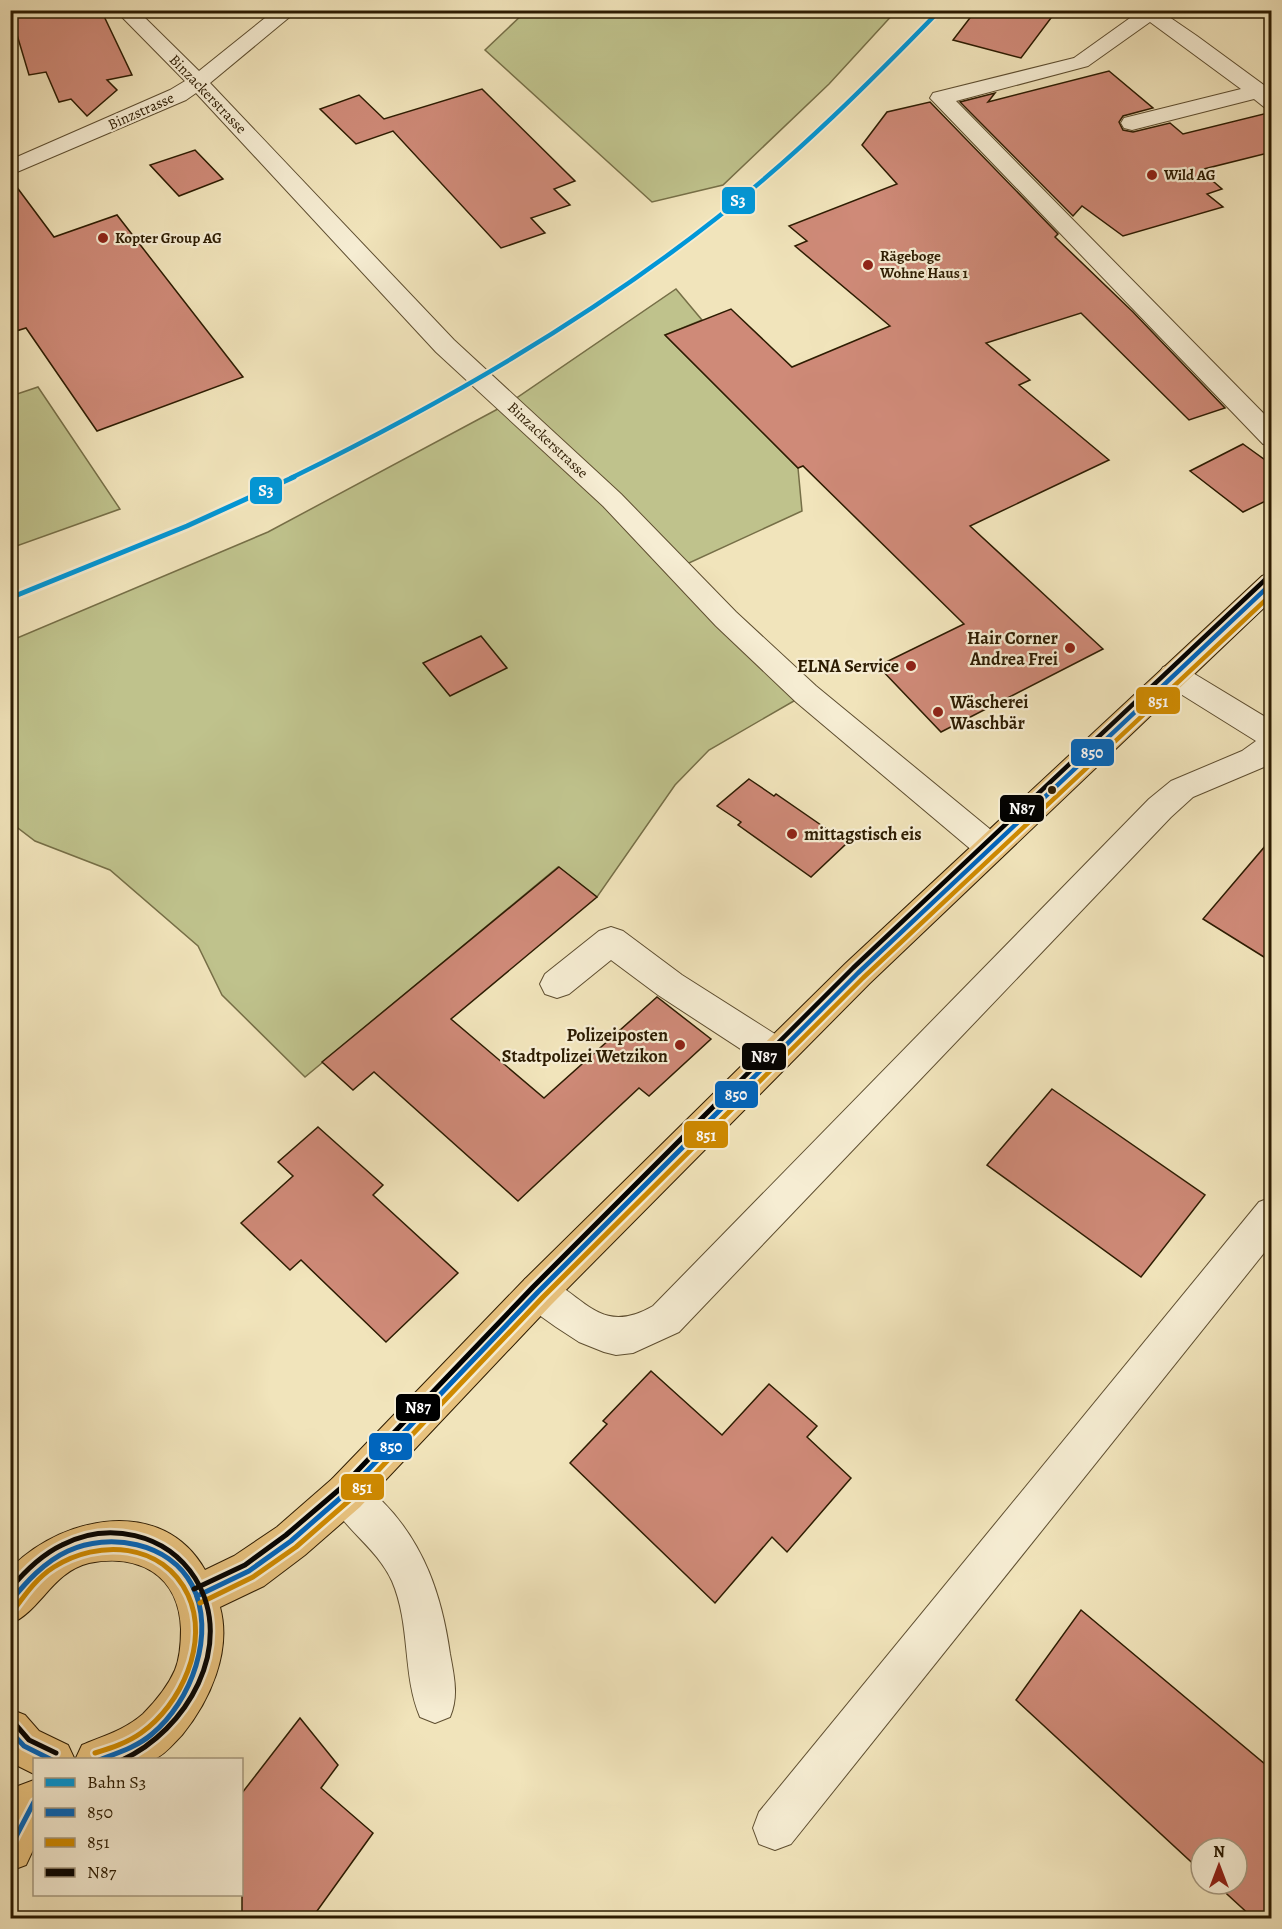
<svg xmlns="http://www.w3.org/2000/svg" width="1282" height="1929" font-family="Alegreya,serif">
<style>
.green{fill:#bfc28c;stroke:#766f47;stroke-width:1.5}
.building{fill:#cf8a78;stroke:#2d1c02;stroke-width:1.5}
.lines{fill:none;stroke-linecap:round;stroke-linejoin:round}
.minor-casing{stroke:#5e4e30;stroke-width:2}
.major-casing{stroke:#2d1c02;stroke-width:2}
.minor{fill:#f6edd3;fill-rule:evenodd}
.major{fill:#e8c27e;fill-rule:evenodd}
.bus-1-far1-casing{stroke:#f6edd3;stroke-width:9}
.bus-1-casing{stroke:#f6edd3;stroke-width:10}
.bus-2-far1-casing{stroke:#f6edd3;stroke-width:9}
.bus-2-casing{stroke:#f6edd3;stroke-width:10}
.bus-3-far1-casing{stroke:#f6edd3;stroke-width:9}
.bus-3-casing{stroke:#f6edd3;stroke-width:10}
.bus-1-far1{stroke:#0065bd;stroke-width:4.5}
.bus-1{stroke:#0065bd;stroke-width:5}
.bus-2-far1{stroke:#cf8a00;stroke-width:4.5}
.bus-2{stroke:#cf8a00;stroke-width:5}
.bus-3-far1{stroke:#000;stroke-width:4.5}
.bus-3{stroke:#000;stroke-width:5}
.rail-1-far1-casing{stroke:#f6edd3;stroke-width:8}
.rail-1-casing{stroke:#f6edd3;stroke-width:10}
.rail-1-far1{stroke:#0097d8;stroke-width:4.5}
.rail-1{stroke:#0097d8;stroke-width:5}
.poi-dot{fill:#8f2418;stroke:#f6edd3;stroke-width:2}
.bus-dot{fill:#2d1c02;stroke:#f6edd3;stroke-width:2}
.labels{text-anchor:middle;stroke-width:4.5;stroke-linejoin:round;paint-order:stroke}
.far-street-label{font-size:15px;fill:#2d1c02;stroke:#f6edd3}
.far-poi-label{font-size:15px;font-weight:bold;fill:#2d1c02;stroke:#f6edd3;text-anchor:start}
.poi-label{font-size:18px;font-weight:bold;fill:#2d1c02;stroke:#f6edd3;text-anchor:end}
.line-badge{stroke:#f6edd3;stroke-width:2}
.badge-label{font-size:16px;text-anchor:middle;font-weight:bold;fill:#fff}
</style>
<rect width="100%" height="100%" fill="#f1e4bb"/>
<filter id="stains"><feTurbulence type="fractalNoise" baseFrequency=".00333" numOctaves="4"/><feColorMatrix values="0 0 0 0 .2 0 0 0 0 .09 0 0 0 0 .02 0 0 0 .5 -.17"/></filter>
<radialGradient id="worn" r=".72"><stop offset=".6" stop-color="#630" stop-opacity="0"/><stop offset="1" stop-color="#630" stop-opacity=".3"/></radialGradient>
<g class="green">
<path d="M526,11v-1l370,1 -67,73 -106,101 -71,17 -167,-152z"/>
<path d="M676,289l26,31 -37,15 133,133 4,43 -124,57 128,126 -97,56 -34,35 -78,112 -39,-30 -253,210 -83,-82 -24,-49 -88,-76 -75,-29 -21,-16 -4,-8v-176l258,-109 241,-129z"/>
<path d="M38,387l82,122 -109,39v-152z"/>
</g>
<g class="building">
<path d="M52,10h49l31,65 -25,5 10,10 -30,26 -16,-17 -12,3 -13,-30 -17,3 -17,-57z"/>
<path d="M976,10h81l-36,48 -68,-18z"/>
<path d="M1109,71l44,37 -30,8 -4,6 4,8 10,2 37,-9 13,11 89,-22v40l-72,18 22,19 -15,5 16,13 -100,29 -41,-30 -9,10 -113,-114 35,-9 -7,9z"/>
<path d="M482,89l93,92 -21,8 16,16 -39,13 14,15 -44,15 -108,-117 -37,13 -36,-35 39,-14 25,24z"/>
<path d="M930,102l128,132 -3,3 78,75 92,96 -36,12 -108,-107 -95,30 44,37 -11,5 90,75 -139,66 133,123 -162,83 -63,-66 86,-42 -161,-158 -5,2 -133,-133 66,-26 61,58 98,-41 -95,-80 12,-5 -18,-15 108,-42 -35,-39 25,-33z"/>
<path d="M195,150l28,29 -44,17 -29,-31z"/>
<path d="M10,178l44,59 63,-22 126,162 -146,54 -71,-103 -16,5z"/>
<path d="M1243,444l29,21v33l-29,14 -53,-41z"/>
<path d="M481,636l26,32 -57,28 -27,-33z"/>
<path d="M749,779l25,17 2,-2 71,49 -36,34 -73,-52 3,-3 -24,-16z"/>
<path d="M1272,838v124l-69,-43z"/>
<path d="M559,867l38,30 -146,122 93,79 113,-101 54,42 -62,57 -10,-8 -121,113 -144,-129 -21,18 -31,-28z"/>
<path d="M1052,1089l153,106 -64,82 -154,-112z"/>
<path d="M318,1127l65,58 -10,10 85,78 -72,69 -85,-82 -11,10 -49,-47 52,-47 -15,-14z"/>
<path d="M651,1371l71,64 47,-51 48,42 -10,11 44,41 -64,74 -15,-15 -57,66 -145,-140 37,-39 -4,-3z"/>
<path d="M1081,1610l191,160v148h-19l-37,-34h21v-36h-36v23l-185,-171z"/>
<path d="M300,1718l38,47 -17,23 52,45 -61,85h-70v-125z"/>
</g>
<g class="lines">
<g class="minor-casing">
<g id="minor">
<path d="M115,10h22l62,61 76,-61h23l-88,73 244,257 167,154 115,118 80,74 186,153 5,9 -5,9 -11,4 -11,-4 -184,-155 -80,-76 -113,-120 -167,-154 -240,-259 -10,7 -176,75v-15l160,-70 15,-9z"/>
<path d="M1135,10h24l38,26 75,55v17l-8,-1 -10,-8 -122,31 -8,-2 -3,-5 3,-5 117,-29 -91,-67 -62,44 -132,35 316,321v24l-9,-2 -333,-346 3,-5 141,-35 63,-45z"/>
<path d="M1173,664l10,3 89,54v40l-8,6 -71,30 -22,20 -492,515 -46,21 -17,2 -12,-3 -25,-10 -23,-15 -31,-22 -6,-13 6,-13 13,-5c46,18 60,64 115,32l496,-507 22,-18 71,-30 14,-10 -93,-58 -5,-8 5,-8z"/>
<path d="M611,927l12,4 59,44 107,68 5,11 -5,11 -12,4 -12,-4 -107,-70 -47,-35 -42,34 -12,4 -12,-4 -5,-10 5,-10 54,-43z"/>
<path d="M1272,1197v46l-481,601 -16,6 -16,-6 -6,-16 6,-16 500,-610z"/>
<path d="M346,1473c15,6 24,16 36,28 42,42 60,95 68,153 4,22 9,42 0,63l-15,6 -15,-6c-18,-42 -9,-92 -28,-136 -16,-35 -52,-54 -66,-88l6,-14z"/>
</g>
</g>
<g class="major-casing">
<g id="major">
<path d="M1272,573v27l-402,383 -319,322 -191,202 -55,48 -41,31 -44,21c12,44 -10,94 -38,128 -8,8 -17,20 -28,24 -11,4 -63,1 -79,1l7,-15c21,-9 43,-15 61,-31 12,-12 25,-28 32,-44 5,-12 6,-28 6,-41 -2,-54 -42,-76 -92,-66 -37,9 -48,48 -79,61v-55l3,-3c52,-51 150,-70 192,4l29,-14 43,-29 55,-48 193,-200 321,-316 416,-387z"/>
<path d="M10,1709l15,6 14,16 29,14 7,15h-41v14l-24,-12z"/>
<path d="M34,1780v68l-8,17 -16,6v-69l8,-16z"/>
</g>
</g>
<use href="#minor" class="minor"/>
<use href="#major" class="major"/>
<g class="bus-1-far1-casing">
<path id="bus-1-far1" d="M725,1106l133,-133 414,-390"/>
</g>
<g class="bus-1-casing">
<g id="bus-1">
<path d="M197,1596l52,-25 42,-30 55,-48 192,-201 188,-188"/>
<path d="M10,1602c16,-20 34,-40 58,-51 41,-19 101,-9 124,34 25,48 -1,117 -40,149 -15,13 -35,19 -53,26"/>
<path d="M10,1731l14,15 28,14"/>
<path d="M10,1848l24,-46"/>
</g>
</g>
<g class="bus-2-far1-casing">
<path id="bus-2-far1" d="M735,1106l128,-128 409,-384"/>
</g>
<g class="bus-2-casing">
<g id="bus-2">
<path d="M200,1603l53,-26 43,-30 55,-48 192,-202 194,-193"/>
<path d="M16,1607c11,-15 22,-30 38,-40 44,-28 109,-25 134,28 22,47 -7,110 -47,138 -14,10 -30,15 -46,20"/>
</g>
</g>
<g class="bus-3-far1-casing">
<path id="bus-3-far1" d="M715,1106l138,-138 414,-390"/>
</g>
<g class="bus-3-casing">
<g id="bus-3">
<path d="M10,1589c15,-18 31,-34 52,-44 46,-24 104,-12 133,33 42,68 -9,153 -73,182"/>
<path d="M194,1589l51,-24 41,-30 55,-47 192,-201 183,-183"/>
<path d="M16,1725l13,15 27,13"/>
</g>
</g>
<use href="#bus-1-far1" class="bus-1-far1"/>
<use href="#bus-1" class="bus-1"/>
<use href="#bus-2-far1" class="bus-2-far1"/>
<use href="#bus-2" class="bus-2"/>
<use href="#bus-3-far1" class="bus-3-far1"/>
<use href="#bus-3" class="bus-3"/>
<g class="rail-1-far1-casing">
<path id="rail-1-far1" d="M291,478c150,-74 295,-157 427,-261 80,-63 152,-135 222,-207"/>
</g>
<g class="rail-1-casing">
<path id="rail-1" d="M10,598l177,-72 107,-49"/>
</g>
<use href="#rail-1-far1" class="rail-1-far1"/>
<use href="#rail-1" class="rail-1"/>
</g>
<g class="poi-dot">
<circle cx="1152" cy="175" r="6"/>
<circle cx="103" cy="238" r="6"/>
<circle cx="868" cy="265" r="6"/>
<circle cx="1070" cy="648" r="6"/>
<circle cx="911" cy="666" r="6"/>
<circle cx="938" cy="712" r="6"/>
<circle cx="792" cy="834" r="6"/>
<circle cx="680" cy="1045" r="6"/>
</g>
<circle class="bus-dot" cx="1052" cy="790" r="5"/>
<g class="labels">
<g class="far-street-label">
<text transform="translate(208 94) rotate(46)" y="5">Binzackerstrasse</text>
<text transform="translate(141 111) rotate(-24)" y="5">Binzstrasse</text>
<text transform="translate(548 440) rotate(43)" y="5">Binzackerstrasse</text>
</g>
<g class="far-poi-label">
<text x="1164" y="180">Wild AG</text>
<text x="115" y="243">Kopter Group AG</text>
<text x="880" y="261">Rägeboge<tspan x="880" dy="17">Wohne Haus 1</tspan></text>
</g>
<g class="poi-label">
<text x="1058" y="644">Hair Corner<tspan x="1058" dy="21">Andrea Frei</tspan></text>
<text x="899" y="672">ELNA Service</text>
<text x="950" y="708" text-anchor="start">Wäscherei<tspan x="950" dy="21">Waschbär</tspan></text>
<text x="804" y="840" text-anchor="start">mittagstisch eis</text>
<text x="668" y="1041">Polizeiposten<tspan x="668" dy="21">Stadtpolizei Wetzikon</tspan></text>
</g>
</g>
<g class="line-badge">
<rect x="721" y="186" width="35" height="29" rx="6" fill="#0097d8"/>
<rect x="249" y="476" width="34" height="29" rx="6" fill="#0097d8"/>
<rect x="1135" y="686" width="46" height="29" rx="6" fill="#cf8a00"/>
<rect x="1070" y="738" width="45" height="29" rx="6" fill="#0065bd"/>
<rect x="999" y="794" width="46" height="29" rx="6" fill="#000"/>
<rect x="741" y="1042" width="46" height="29" rx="6" fill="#000"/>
<rect x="714" y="1080" width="45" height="29" rx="6" fill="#0065bd"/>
<rect x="683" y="1120" width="46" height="29" rx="6" fill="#cf8a00"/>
<rect x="395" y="1393" width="46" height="29" rx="6" fill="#000"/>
<rect x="368" y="1432" width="45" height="29" rx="6" fill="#0065bd"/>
<rect x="340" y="1473" width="45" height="28" rx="6" fill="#cf8a00"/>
</g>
<g class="badge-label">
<text x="738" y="206">S3</text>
<text x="266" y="496">S3</text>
<text x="1158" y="707">851</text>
<text x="1092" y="758">850</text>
<text x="1022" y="814">N87</text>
<text x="764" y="1062">N87</text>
<text x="736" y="1100">850</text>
<text x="706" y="1141">851</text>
<text x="418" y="1413">N87</text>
<text x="391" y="1452">850</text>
<text x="362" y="1493">851</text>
</g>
<rect width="1282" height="1929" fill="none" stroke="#f1e4bb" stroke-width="36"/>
<rect x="12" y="12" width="1258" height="1905" fill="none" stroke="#2d1c02" stroke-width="3"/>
<rect x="18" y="18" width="1246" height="1893" fill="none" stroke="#2d1c02" stroke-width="1.5"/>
<rect x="33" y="1758" width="210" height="138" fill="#f6edd3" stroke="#a6997f" stroke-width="1.5"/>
<rect x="45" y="1778" width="30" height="9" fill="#0097d8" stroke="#a6997f" stroke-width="1.5"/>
<text x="87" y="1788" font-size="18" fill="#2d1c02">Bahn S3</text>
<rect x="45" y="1808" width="30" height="9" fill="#0065bd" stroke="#a6997f" stroke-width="1.5"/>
<text x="87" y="1818" font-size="18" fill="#2d1c02">850</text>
<rect x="45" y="1838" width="30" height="9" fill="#cf8a00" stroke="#a6997f" stroke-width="1.5"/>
<text x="87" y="1848" font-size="18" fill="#2d1c02">851</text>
<rect x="45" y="1868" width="30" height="9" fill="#000000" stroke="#a6997f" stroke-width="1.5"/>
<text x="87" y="1878" font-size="18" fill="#2d1c02">N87</text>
<g transform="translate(1219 1866)"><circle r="28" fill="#f6edd3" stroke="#a6997f" stroke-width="1.5"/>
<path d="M0-4.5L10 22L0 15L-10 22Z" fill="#8f2418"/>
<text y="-9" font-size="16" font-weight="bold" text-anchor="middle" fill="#2d1c02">N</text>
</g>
<rect width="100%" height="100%" filter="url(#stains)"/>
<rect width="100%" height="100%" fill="url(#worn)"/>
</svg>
